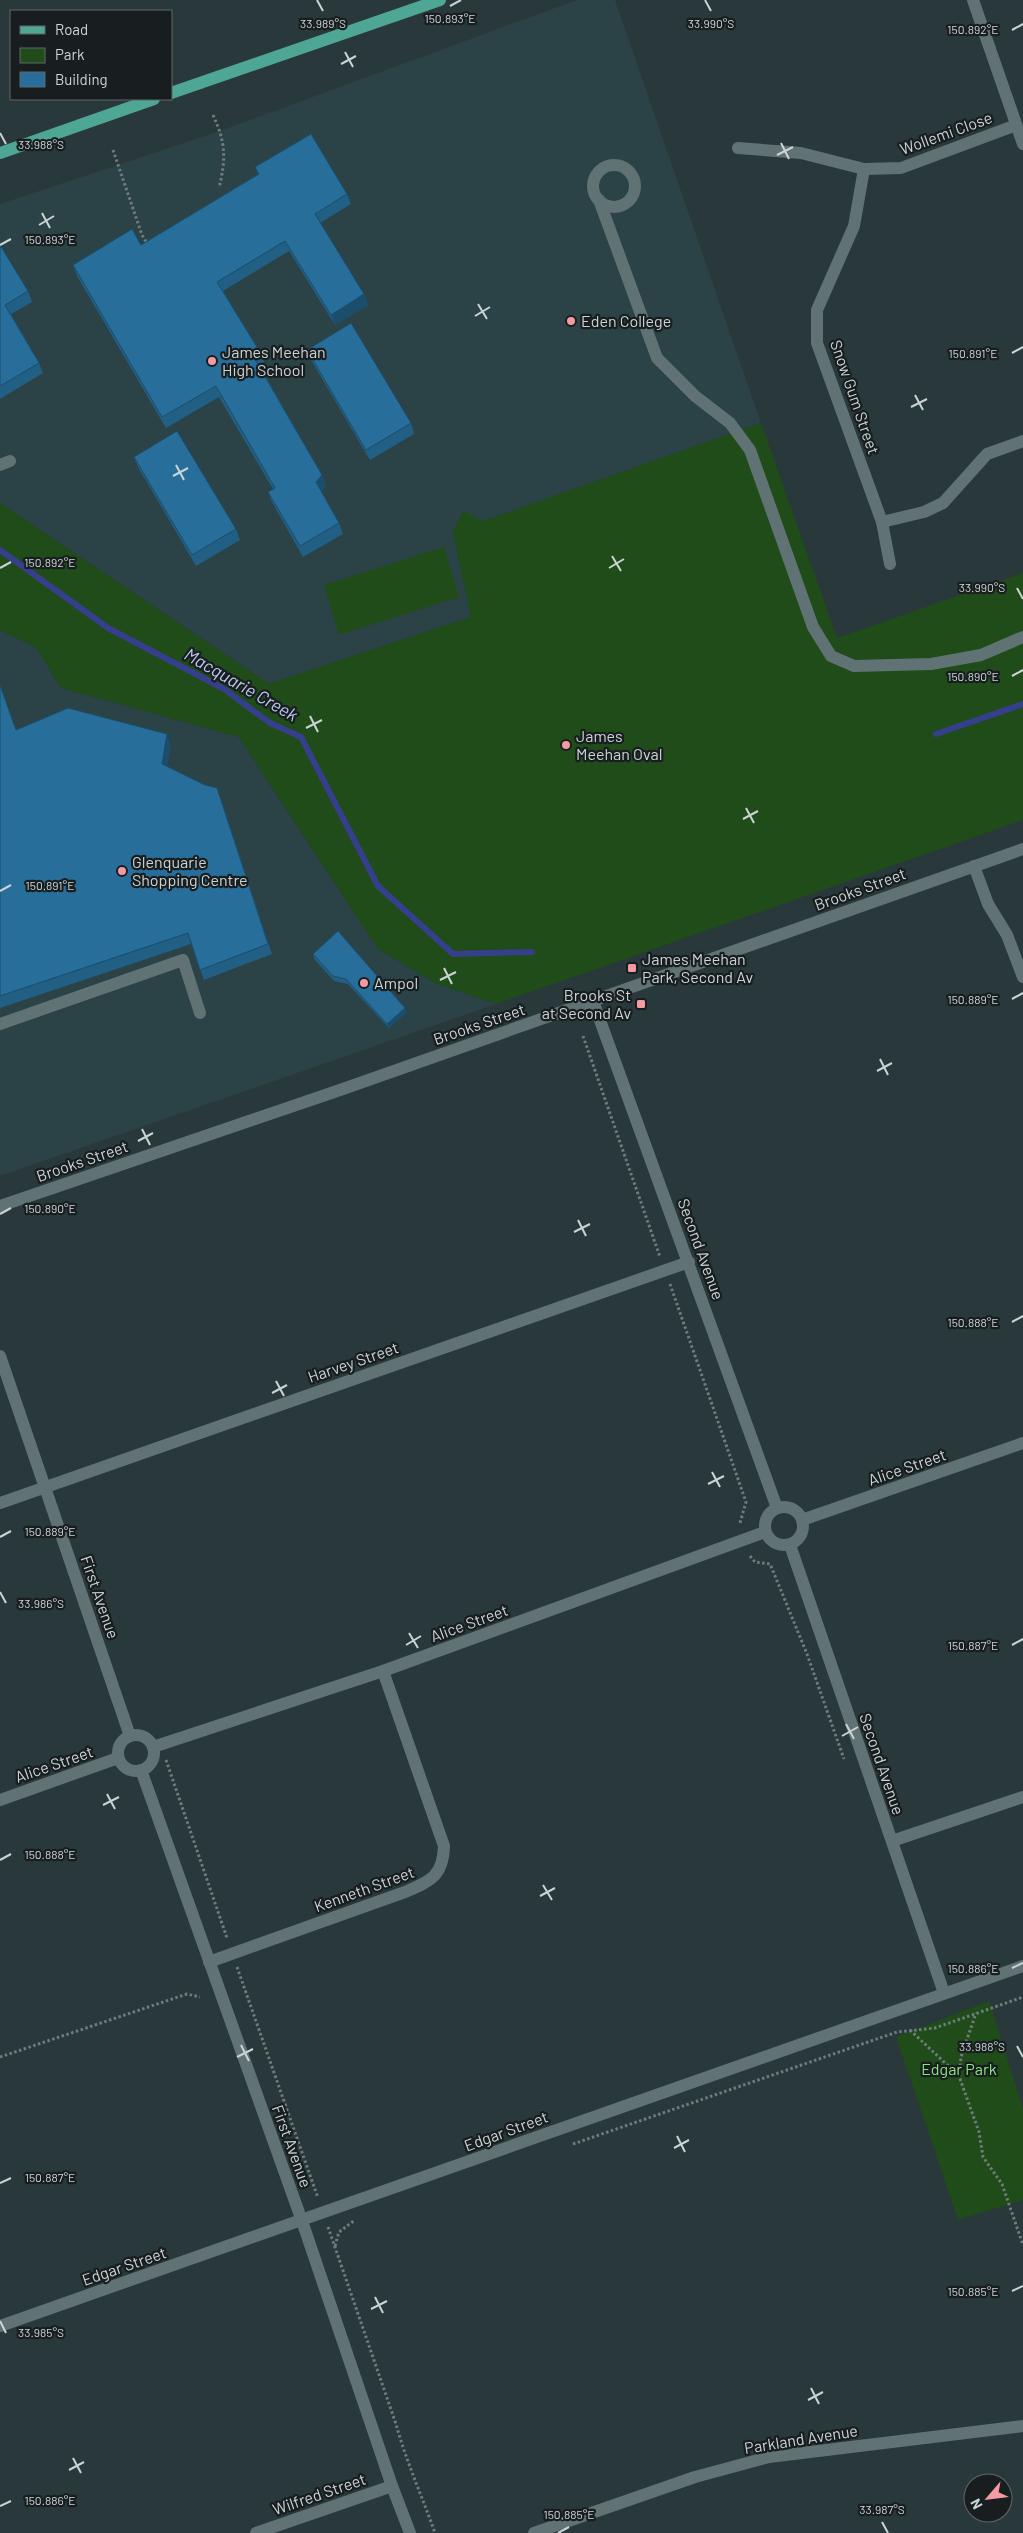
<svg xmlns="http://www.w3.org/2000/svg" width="1023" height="2533" font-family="Barlow,sans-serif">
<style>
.built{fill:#2b4346}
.green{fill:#204c1a}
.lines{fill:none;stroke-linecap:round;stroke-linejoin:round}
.stream{stroke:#363f8b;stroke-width:6}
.path{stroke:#6f7b7d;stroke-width:3;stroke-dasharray:2.5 2.5;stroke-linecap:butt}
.minor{stroke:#617274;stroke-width:12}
.major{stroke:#4ea695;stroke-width:12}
.wall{fill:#225f85}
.shaded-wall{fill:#1b4d6c}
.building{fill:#276e9b;stroke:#1b4d6c}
.ticks{fill:none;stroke:#cbd4d5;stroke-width:2}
.poi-dot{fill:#f49aa3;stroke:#181e1f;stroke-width:2}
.labels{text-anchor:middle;stroke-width:4.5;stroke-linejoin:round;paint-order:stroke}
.street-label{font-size:16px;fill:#cbd4d5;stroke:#181e1f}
.poi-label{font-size:16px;fill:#cbd4d5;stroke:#181e1f;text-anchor:start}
.park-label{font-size:16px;fill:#8de281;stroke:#181e1f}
.water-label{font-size:18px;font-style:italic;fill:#bcc7f3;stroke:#181e1f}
.ticks-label{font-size:12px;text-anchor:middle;fill:#cbd4d5;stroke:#181e1f;stroke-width:4.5;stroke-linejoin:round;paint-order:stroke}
</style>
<rect width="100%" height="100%" fill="#29383b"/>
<g class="built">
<path d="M577,0h38l146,423 -308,109 18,85 -202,67 -269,-181v-299l220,-73z"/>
<path d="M0,630l37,18 24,40 178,49 138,211 58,35 61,21 -496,172z"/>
</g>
<g class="green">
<path d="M761,423l76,215 186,-65v247l-527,184 -61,-21 -58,-35 -138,-211 -178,-49 -24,-40 -37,-18v-127l269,181 202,-67 -18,-85 10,-21 20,10z"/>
<path d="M444,547l15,50 -120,38 -15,-50z"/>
<path d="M989,2001l34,107v92l-65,20 -62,-183z"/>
</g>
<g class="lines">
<g class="stream">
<path d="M0,550l108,78 116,61 46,34 31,14 77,149 75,68 79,-2"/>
<path d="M936,734l87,-30"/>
</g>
<g class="path">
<path d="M213,115c13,28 13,44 6,73"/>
<path d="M113,150l29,85 6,10"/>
<path d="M583,1036l77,221"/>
<path d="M670,1284l76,218 -6,21"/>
<path d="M750,1556l5,6 15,2 3,7 34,83 37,105"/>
<path d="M166,1760l61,178"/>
<path d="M237,1967l81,231"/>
<path d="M910,2030l49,46 20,56 4,25 19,27 21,61"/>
<path d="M0,2057l187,-63 13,3"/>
<path d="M959,2076l2,-19 15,-44"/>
<path d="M573,2144l324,-112 38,-4 88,-31"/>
<path d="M328,2227l68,197c10,37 26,72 39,109"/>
<path d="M335,2246l4,-14 16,-12"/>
</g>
<g class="minor">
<path d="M973,0l50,144"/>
<path d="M738,148l63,5 63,16 37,-1 115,-43"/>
<circle cx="614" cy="186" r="21"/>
<path d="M864,169l-10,57 -37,84v33l65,179 8,42"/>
<path d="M599,200l58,158 38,38 35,27 20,27 63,177 18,29 23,10 77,-2 50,-9 42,-18"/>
<path d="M0,465l10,-4"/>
<path d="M882,522l42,-10 19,-9 44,-49 36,-13"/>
<path d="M974,866l14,38 19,31 16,42"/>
<path d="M593,1001l184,507"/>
<path d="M0,1024l183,-64 17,53"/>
<path d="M0,1206l340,-116 683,-241"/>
<path d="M0,1356l130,380"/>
<path d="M0,1503l689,-241"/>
<circle cx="784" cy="1526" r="19"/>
<path d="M802,1520l221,-77"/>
<path d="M790,1545l154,448"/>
<circle cx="136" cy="1753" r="18"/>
<path d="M153,1747l230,-76 382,-139"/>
<path d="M141,1770l161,451 90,265 18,47"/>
<path d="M0,1800l118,-42"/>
<path d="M892,1841l131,-44"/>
<path d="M209,1962l196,-70c26,-11 38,-16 39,-46l-61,-175"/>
<path d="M0,2326l1023,-360"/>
<path d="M256,2533l136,-47"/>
<path d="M534,2533l161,-56 74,-20 254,-31"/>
</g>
<g class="major">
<path d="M171,93l269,-93"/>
<path d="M0,153l154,-54"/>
</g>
</g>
<g class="wall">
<path d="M255,167l92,27 4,10 -31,19 44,71 4,11 -33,20 -46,-74 -66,40 37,61 4,10 -5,3 63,110 4,11 -5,5 18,32 4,11 -40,23 -31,-55 -4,-10 5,-3 -54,-92 -53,31 -89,-152 -4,-11 68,-20 117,-71z"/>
<path d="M0,245l28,46 4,11 -21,12 28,49 4,10 -43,26z"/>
<path d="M307,350l104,73 3,11 -44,26 -59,-100z"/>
<path d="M134,457l102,72 4,11 -44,26 -58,-99z"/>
<path d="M0,685l16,45 155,15 -4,21 38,19 12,3 55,166 -68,26 -13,-36 -191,64z"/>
<path d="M313,954l94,58 -18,16 -41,-44 -14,-3 -20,-22z"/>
</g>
<g class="shaded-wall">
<path d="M364,294l4,11 -33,20 -4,-10z"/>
<path d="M322,475l4,11 -7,6 -3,-10z"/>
<path d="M167,734l4,11 -5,29 -4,-10z"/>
<path d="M405,1008l2,4 -18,16 -2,-4z"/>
</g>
<g class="building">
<path d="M311,134l36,60 -32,20 49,80 -33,21 -46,-74 -68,41 43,70 -7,4 69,119 -6,7 23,41 -39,23 -32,-54 7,-4 -59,-102 -54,31 -89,-152 59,-36 9,16 118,-71 -4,-7z"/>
<path d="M0,245l28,46 -23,14 34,58 -39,23z"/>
<path d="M351,323l60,100 -45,27 -59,-100z"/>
<path d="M177,431l59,98 -44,26 -58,-98z"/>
<path d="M0,685l16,45 52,-22 99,26 -5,30 43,21 12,3 51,156 -68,26 -12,-37 -188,63z"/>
<path d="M338,931l67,77 -18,16 -41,-45 -13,-3 -20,-22z"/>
</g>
<path class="ticks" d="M317,0l6,11M705,0l6,11M450,6l11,-6M1012,30l11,-6M345,52l8,15M341,64l15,-8M0,133l6,11M781,143l8,16M777,155l16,-8M42,213l8,15M39,225l15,-9M0,245l11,-6M478,304l9,15M475,316l15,-9M1012,353l11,-6M915,395l8,15M911,407l16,-8M176,465l8,15M173,476l15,-8M612,556l9,15M0,568l11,-6M609,568l15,-9M1017,588l6,11M1012,676l11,-6M310,716l8,16M306,728l16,-8M746,808l8,15M743,819l15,-8M0,891l11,-6M444,968l8,16M440,980l16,-8M1012,999l11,-6M880,1059l8,16M877,1071l15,-8M142,1129l8,16M138,1141l15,-8M0,1214l11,-6M578,1220l8,16M574,1232l16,-8M1012,1322l11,-6M276,1381l8,15M272,1393l15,-8M712,1472l8,15M708,1484l16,-8M0,1537l11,-6M0,1592l6,11M409,1633l9,15M406,1645l15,-9M1012,1645l11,-6M846,1724l8,15M842,1736l16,-9M107,1794l8,15M103,1805l16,-8M0,1860l11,-6M543,1885l9,15M540,1896l15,-8M1012,1968l11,-5M241,2045l8,16M1017,2046l6,11M237,2057l16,-8M677,2136l8,16M674,2148l15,-8M0,2183l11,-5M1012,2291l11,-5M375,2297l8,16M371,2309l16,-8M0,2321l6,12M811,2388l8,16M808,2400l15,-8M73,2458l8,15M69,2470l15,-8M0,2506l11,-5M882,2522l6,11M558,2533l11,-6"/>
<g class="poi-dot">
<circle cx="571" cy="321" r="5"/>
<circle cx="212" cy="361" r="5"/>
<circle cx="566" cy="745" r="5"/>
<circle cx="122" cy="871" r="5"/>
<rect x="627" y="963" width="10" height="10" rx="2.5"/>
<circle cx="364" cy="983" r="5"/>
<rect x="636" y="999" width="10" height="10" rx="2.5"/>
</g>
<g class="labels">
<g class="street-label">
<text transform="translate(946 133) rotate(-20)" y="6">Wollemi Close</text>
<text transform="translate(855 397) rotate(71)" y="6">Snow Gum Street</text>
<text transform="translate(860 889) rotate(-20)" y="6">Brooks Street</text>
<text transform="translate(479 1024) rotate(-19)" y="6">Brooks Street</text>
<text transform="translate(82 1161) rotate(-19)" y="6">Brooks Street</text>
<text transform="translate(701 1249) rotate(70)" y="6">Second Avenue</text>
<text transform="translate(353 1362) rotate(-19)" y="6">Harvey Street</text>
<text transform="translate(907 1467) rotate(-19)" y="6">Alice Street</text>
<text transform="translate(100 1597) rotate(71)" y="6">First Avenue</text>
<text transform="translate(469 1623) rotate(-20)" y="6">Alice Street</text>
<text transform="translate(54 1764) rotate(-19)" y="6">Alice Street</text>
<text transform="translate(882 1764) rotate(71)" y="6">Second Avenue</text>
<text transform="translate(364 1889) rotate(-20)" y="6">Kenneth Street</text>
<text transform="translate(506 2131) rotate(-20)" y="6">Edgar Street</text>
<text transform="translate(292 2146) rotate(70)" y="6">First Avenue</text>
<text transform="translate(124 2266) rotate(-19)" y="6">Edgar Street</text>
<text transform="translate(801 2439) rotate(-9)" y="6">Parkland Avenue</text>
<text transform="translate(319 2494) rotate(-19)" y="6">Wilfred Street</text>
</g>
<g class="poi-label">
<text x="581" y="327">Eden College</text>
<text x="222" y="358">James Meehan<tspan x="222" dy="18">High School</tspan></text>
<text x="576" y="742">James<tspan x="576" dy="18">Meehan Oval</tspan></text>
<text x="132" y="868">Glenquarie<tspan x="132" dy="18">Shopping Centre</tspan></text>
<text x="642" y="965">James Meehan<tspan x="642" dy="18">Park, Second Av</tspan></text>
<text x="374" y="989">Ampol</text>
<text x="631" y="1001" text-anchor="end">Brooks St<tspan x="631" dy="18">at Second Av</tspan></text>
</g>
<g class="park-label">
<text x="959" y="2075">Edgar Park</text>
</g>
<g class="water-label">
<text transform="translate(241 685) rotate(30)" y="6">Macquarie Creek</text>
</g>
</g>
<g class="ticks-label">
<text x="450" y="23">150.893°E</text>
<text x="711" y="28">33.990°S</text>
<text x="323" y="28">33.989°S</text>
<text x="973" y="34">150.892°E</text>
<text x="41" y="149">33.988°S</text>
<text x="50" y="244">150.893°E</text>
<text x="973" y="358">150.891°E</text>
<text x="50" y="567">150.892°E</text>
<text x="982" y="592">33.990°S</text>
<text x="973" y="681">150.890°E</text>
<text x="50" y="890">150.891°E</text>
<text x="973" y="1004">150.889°E</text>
<text x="50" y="1213">150.890°E</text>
<text x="973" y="1327">150.888°E</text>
<text x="50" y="1536">150.889°E</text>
<text x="41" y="1608">33.986°S</text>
<text x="973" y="1650">150.887°E</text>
<text x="50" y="1859">150.888°E</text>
<text x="973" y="1973">150.886°E</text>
<text x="982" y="2051">33.988°S</text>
<text x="50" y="2182">150.887°E</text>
<text x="973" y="2296">150.885°E</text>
<text x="41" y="2337">33.985°S</text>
<text x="50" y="2505">150.886°E</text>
<text x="882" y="2514">33.987°S</text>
<text x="569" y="2519">150.885°E</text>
</g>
<rect x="10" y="10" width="162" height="90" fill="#181e1f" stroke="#606768"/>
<rect x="20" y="26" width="25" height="8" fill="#4ea695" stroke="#606768"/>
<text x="55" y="35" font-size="15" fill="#cbd4d5">Road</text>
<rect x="20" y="48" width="25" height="15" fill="#204c1a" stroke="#606768"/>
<text x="55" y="60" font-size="15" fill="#cbd4d5">Park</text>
<rect x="20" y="72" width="25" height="15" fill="#276e9b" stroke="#606768"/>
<text x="55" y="85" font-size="15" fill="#cbd4d5">Building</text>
<g transform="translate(988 2498) rotate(242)"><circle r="24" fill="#181e1f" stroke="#606768"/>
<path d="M0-4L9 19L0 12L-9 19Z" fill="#f49aa3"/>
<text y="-8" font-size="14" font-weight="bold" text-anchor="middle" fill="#cbd4d5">N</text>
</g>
</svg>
